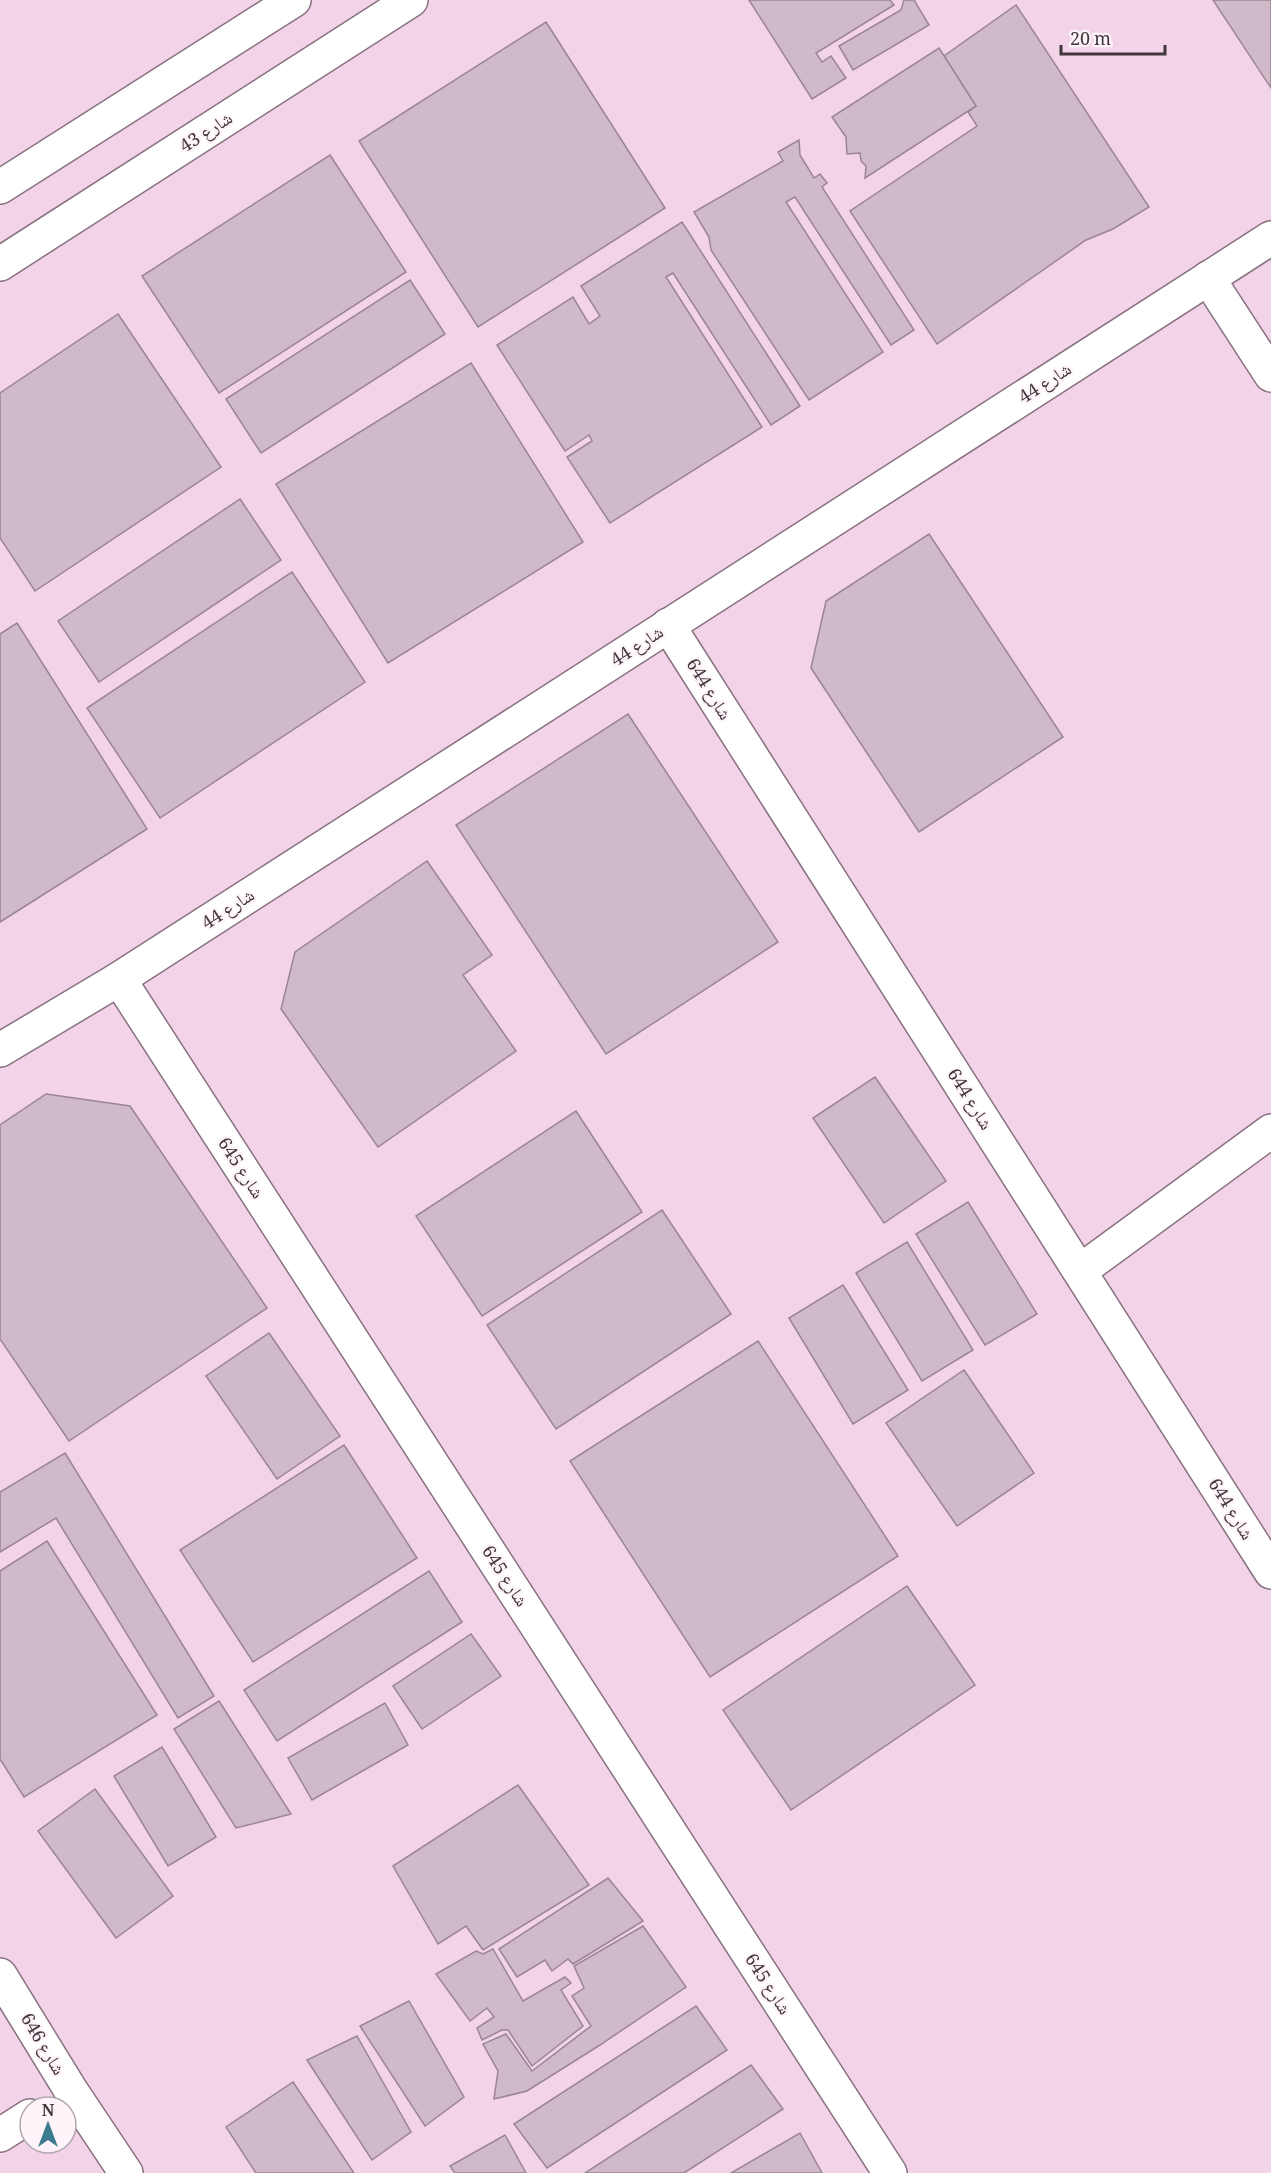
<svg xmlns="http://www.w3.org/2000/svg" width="1271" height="2173" font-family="Georgia,'Noto Naskh Arabic',serif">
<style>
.built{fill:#f2d3e7;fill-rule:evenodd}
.building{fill:#d0b9c8;stroke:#9b8593;stroke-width:1.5}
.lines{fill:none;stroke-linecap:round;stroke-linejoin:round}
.minor-casing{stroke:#887280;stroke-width:36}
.minor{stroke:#fff;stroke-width:33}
.labels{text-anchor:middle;stroke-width:4.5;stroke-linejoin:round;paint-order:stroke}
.street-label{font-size:18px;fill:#40373d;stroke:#fef4fa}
</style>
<rect width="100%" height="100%" fill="#fae2f1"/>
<path class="built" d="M0,0h1271v2173h-1271zM30,2107h36v36h-36z"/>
<g class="building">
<path d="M749,0h141l4,5 -78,48 6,9 9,-6 15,22 -34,21z"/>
<path d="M904,0h10l15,25 -76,45 -14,-24 62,-36z"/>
<path d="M1213,0h58v88z"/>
<path d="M1016,5l133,202 -36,22 -27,11 -149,104 -87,-133 127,-85 -9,-14 8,-6 -32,-50z"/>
<path d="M546,22l119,186 -187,119 -119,-186z"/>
<path d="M939,48l37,58 -111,72 1,-12 -5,-5 -1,-8 -13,1 -1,-17 -14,-20z"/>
<path d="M799,140l1,15 14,23 6,-4 7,9 -5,4 92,143 -23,15 -96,-148 -9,5 97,150 -74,48 -98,-150 -2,-13 -15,-25 89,-51 -5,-9z"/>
<path d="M330,155l76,117 -187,121 -77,-117z"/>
<path d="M682,222l118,184 -29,19 -98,-152 -7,4 96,150 -152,96 -43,-66 25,-16 -3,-6 -24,16 -68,-106 76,-48 16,27 11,-8 -19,-30z"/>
<path d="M410,280l35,54 -184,119 -35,-54z"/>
<path d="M118,314l103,153 -186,124 -35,-53v-145z"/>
<path d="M471,363l112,179 -195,121 -112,-179z"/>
<path d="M240,499l41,61 -182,122 -41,-61z"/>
<path d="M929,534l134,203 -144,95 -108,-164 15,-67z"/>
<path d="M292,572l73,110 -205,136 -73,-110z"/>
<path d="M17,623l130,206 -147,93v-288z"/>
<path d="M628,714l150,228 -172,112 -150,-229z"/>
<path d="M427,861l65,94 -29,20 53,76 -138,96 -97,-138 14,-57z"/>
<path d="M875,1077l71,104 -62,42 -71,-105z"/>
<path d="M46,1094l84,12 137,202 -198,133 -69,-102v-214z"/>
<path d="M576,1111l66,101 -160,104 -66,-100z"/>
<path d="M968,1202l69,112 -52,31 -69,-111z"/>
<path d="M662,1210l69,104 -175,115 -69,-104z"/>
<path d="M907,1242l66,108 -51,31 -66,-108z"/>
<path d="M843,1285l65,105 -55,34 -64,-106z"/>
<path d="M269,1333l71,103 -63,43 -71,-103z"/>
<path d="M758,1341l140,215 -188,121 -140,-216z"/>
<path d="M964,1370l70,103 -77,53 -71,-103z"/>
<path d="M344,1445l73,113 -164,104 -73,-112z"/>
<path d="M65,1453l149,243 -36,22 -122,-200 -56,34v-60z"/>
<path d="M47,1541l110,174 -133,82 -24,-38v-188z"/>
<path d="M429,1571l33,51 -185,119 -33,-51z"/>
<path d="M907,1586l68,99 -184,125 -68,-100z"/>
<path d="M471,1634l30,42 -79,53 -29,-43z"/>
<path d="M219,1701l72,113 -55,14 -62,-99z"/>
<path d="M385,1703l23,42 -96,55 -24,-42z"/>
<path d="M162,1747l54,90 -48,29 -54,-90z"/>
<path d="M518,1785l71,100 -106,65 -17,-24 -28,18 -45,-78z"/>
<path d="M95,1789l78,107 -57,42 -78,-107z"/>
<path d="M608,1878l35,43 -70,43 -5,-5 -16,12 -7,-11 -28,17 -18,-28z"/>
<path d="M643,1926l43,61 -86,58 -73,46 -33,8 4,-28 -15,-27 23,-10 26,37 59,-45 -19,-30 12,-8 -10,-22z"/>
<path d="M493,1949l30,52 42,-24 6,6 -10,7 22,36 -51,40 -24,-36h-6l-20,10 -5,-12 17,-11 -7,-9 -17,13 -34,-47 40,-23 7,3z"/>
<path d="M409,2001l55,96 -39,29 -65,-100z"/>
<path d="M696,2006l31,44 -180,118 -33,-44z"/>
<path d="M357,2036l54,96 -39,28 -65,-100z"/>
<path d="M751,2065l32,44 -99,64h-99z"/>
<path d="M293,2082l61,91h-98l-30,-46z"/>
<path d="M800,2133l22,40h-91z"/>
<path d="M505,2135l21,38h-71l-5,-7z"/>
</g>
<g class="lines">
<g class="minor-casing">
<g id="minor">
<path d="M0,187l294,-187"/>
<path d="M0,264l411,-264"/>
<path d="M1208,278l63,97"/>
<path d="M668,625l603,947"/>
<path d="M119,979l771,1194"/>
<path d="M0,1050l119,-71 1152,-741"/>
<path d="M1080,1271l191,-140"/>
<path d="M0,1975l70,114 56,84"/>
<path d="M0,2135l30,-19"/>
</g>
</g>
<use href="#minor" class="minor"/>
</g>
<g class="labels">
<g class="street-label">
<text transform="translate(206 132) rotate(-33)" y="6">شارع 43</text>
<text transform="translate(1045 383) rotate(-33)" y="6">شارع 44</text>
<text transform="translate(637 646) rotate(-33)" y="6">شارع 44</text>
<text transform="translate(709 689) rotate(58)" y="6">شارع 644</text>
<text transform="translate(228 909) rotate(-33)" y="6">شارع 44</text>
<text transform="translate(970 1099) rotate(58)" y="6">شارع 644</text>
<text transform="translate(241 1168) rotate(57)" y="6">شارع 645</text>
<text transform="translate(1231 1509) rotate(58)" y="6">شارع 644</text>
<text transform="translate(505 1576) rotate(57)" y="6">شارع 645</text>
<text transform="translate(768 1984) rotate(57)" y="6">شارع 645</text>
<text transform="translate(43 2044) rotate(59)" y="6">شارع 646</text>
</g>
</g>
<g transform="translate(48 2125)"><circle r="28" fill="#fef4fa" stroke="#b2a8ae" stroke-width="1.5"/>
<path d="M0-4.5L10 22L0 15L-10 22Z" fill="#3b7d8e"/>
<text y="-9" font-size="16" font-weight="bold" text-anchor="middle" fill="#40373d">N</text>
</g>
<path d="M1061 45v9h104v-9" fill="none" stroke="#40373d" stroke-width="3"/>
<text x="1070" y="45" font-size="18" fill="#40373d" stroke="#fef4fa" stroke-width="4.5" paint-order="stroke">20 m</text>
</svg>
